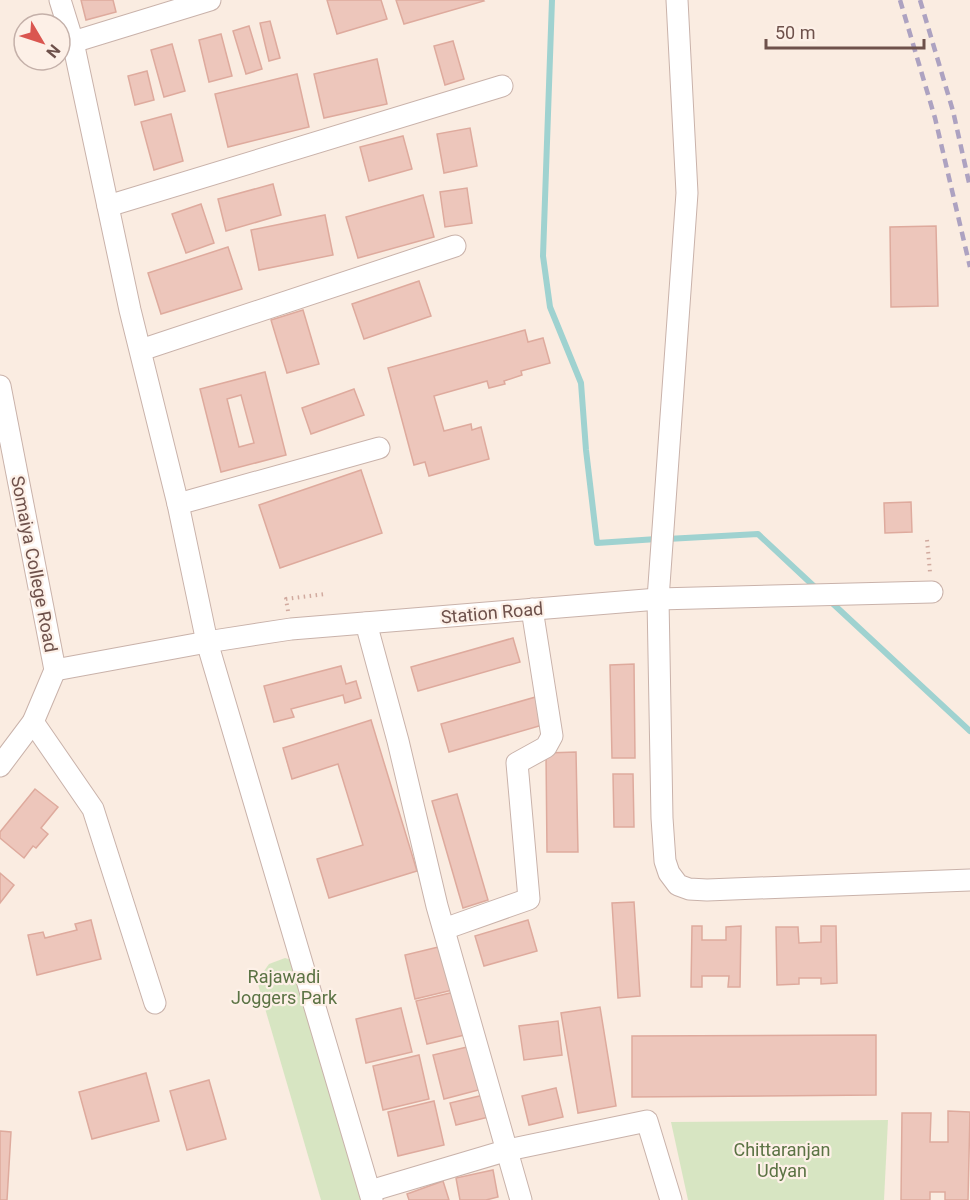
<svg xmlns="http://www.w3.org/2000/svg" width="970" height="1200" font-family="Roboto,sans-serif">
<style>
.green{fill:#d7e5c2}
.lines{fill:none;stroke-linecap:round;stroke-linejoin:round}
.stream{stroke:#9fd2d0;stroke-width:6}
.building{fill:#edc6bb;stroke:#deaa9d;stroke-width:1.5;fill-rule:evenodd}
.minor-casing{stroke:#c9b2aa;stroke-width:23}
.path{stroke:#d1aa9f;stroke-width:4;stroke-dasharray:1.5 4.5;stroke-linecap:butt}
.minor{stroke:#fff;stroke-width:21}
.rail{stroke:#ada2c1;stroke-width:4.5;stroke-dasharray:9 6;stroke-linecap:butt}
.labels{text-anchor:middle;stroke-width:4.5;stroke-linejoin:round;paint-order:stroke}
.street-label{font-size:18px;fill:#6e514b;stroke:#fdf0e7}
.park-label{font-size:18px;fill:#5b7344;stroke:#fdf0e7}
</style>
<rect width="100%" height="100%" fill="#faece1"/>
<g class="green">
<path d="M285,958l17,5 68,237h-49l-64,-219 12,-17z"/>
<path d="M888,1120l-4,80h-196l-17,-78z"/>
</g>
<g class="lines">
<g class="stream">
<path d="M552,0l-9,256 7,51 31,76 5,67 11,93 60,-4"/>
<path d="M667,539l91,-5 60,56"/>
<path d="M830,601l140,130"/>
</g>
</g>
<g class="building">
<path d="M81,0h32l3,12 -30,8z"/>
<path d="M327,0h54l6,19 -50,15z"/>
<path d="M396,0h87l1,1 -80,23z"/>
<path d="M270,21l10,37 -11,3 -9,-38z"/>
<path d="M249,26l13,43 -16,5 -13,-43z"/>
<path d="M221,34l11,42 -23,6 -10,-42z"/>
<path d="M453,41l11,38 -19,6 -11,-39z"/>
<path d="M172,44l13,47 -21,6 -13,-47z"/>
<path d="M377,59l10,45 -63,14 -10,-44z"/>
<path d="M147,71l7,29 -19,5 -7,-29z"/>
<path d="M297,74l12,53 -81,20 -13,-53z"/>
<path d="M171,114l12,47 -29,9 -13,-48z"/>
<path d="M470,128l7,38 -33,7 -7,-39z"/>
<path d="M403,136l9,33 -43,12 -9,-34z"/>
<path d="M273,184l8,31 -55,16 -8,-32z"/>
<path d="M467,188l5,35 -27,4 -5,-35z"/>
<path d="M423,195l11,42 -76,21 -12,-41z"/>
<path d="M201,204l13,39 -28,10 -14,-39z"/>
<path d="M325,215l8,40 -74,15 -8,-40z"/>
<path d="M936,226l2,80 -47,1 -1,-80z"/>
<path d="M228,247l14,42 -81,25 -13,-41z"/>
<path d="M419,281l12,35 -67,23 -12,-35z"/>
<path d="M303,310l16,54 -32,9 -16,-53z"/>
<path d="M525,330l3,12 15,-4 7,25 -29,8 1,4 -18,6 1,3 -16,4 -2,-7 -53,15 10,35 27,-7 1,6 9,-3 8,32 -60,17 -4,-14 -11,3 -26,-97z"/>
<path d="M265,372l21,83 -65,17 -21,-83zM241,395l13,48 -15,4 -12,-48z"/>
<path d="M354,389l10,26 -53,19 -9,-26z"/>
<path d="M361,470l21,63 -102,35 -21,-63z"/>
<path d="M911,502l1,30 -27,1 -1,-30z"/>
<path d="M513,638l7,24 -102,29 -7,-24z"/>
<path d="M634,664l1,94h-23l-2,-93z"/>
<path d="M341,666l5,18 10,-3 5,17 -16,5 -2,-8 -52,14 3,8 -20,5 -10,-36z"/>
<path d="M539,696l7,28 -97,28 -8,-28z"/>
<path d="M371,720l46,151 -88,27 -12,-39 46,-14 -25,-81 -46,15 -9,-31z"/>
<path d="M576,752l2,100h-31l-1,-99z"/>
<path d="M613,774h20l1,53h-20z"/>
<path d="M35,789l23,18 -17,21 7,6 -12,14 -3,-2 -9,12 -24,-20v-6z"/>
<path d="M457,794l31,106 -25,8 -31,-107z"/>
<path d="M0,873l14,12 -14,18z"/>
<path d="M634,902l6,94 -22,2 -6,-95z"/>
<path d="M91,920l10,39 -64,16 -9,-40 15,-3 2,6 32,-8 -2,-6z"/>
<path d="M528,920l9,31 -53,15 -9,-30z"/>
<path d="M692,926h10v14h24v-13l15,-1 -1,61h-12l1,-11h-27v11h-11z"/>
<path d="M821,926h15l1,57 -16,1v-6h-22v6l-22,1 -1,-58h22l1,16 22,-1z"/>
<path d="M451,944l10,44 -46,11 -10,-44z"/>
<path d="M463,990l10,43 -46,11 -11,-43z"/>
<path d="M600,1007l16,99 -38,7 -17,-100z"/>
<path d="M401,1008l11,44 -46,11 -10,-44z"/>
<path d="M558,1021l4,34 -38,5 -5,-34z"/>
<path d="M876,1035v60l-244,2v-61z"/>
<path d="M480,1044l10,43 -46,12 -11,-44z"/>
<path d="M419,1055l10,44 -46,11 -10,-44z"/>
<path d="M146,1073l13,48 -67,18 -13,-47z"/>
<path d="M209,1080l17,59 -39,11 -17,-59z"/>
<path d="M556,1088l7,29 -34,8 -7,-29z"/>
<path d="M492,1093l5,22 -41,10 -6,-22z"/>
<path d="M434,1101l10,44 -46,11 -10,-44z"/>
<path d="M948,1111l22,1 -2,88h-23v-8h-15v8h-29l1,-87h29l-1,29h18z"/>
<path d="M0,1131l11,1 -4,68h-7z"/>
<path d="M493,1170l5,27 -12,3h-26l-4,-22z"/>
<path d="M443,1181l6,19h-40l-2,-6z"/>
</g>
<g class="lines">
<g class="minor-casing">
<g id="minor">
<path d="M60,0l13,42 57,268 48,194 29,138 165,558"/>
<path d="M677,0l10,193 -29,406 4,219 3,43 4,12 9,12 11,4 18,1 263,-10"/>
<path d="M73,42l137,-42"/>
<path d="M108,206l394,-120"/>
<path d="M141,350l314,-104"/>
<path d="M0,386l55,284"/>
<path d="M178,504l201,-56"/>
<path d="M366,623l32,118 39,165 84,294"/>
<path d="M55,670l152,-28 84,-13 367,-30 274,-7"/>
<path d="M33,722l60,87 62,194"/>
<path d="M0,766l33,-44 22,-52"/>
<path d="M444,929l85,-30 -12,-136 29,-16 6,-11 -20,-127"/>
<path d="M370,1191l138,-41 139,-29 24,79"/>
</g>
</g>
<g class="path">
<path d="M927,540l3,32"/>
<path d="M288,611l-2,-12 39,-5"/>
</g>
<use href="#minor" class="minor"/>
<g class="rail">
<path d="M900,0l35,118 35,149"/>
<path d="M920,0l33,111 17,76"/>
</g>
</g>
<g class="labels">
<g class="street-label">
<text transform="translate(34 564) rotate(79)" y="6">Somaiya College Road</text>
<text transform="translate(492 613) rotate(-5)" y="6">Station Road</text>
</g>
<g class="park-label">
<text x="284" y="983">Rajawadi<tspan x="284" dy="21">Joggers Park</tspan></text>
<text x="782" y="1156">Chittaranjan<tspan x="782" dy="21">Udyan</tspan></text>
</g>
</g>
<g transform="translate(42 42) rotate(129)"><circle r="28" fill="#fdf0e7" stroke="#c4b0a9" stroke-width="1.5"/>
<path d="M0-4.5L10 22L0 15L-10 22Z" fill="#da5650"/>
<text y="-9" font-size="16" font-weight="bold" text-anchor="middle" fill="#6e514b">N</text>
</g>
<path d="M766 39v9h158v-9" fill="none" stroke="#6e514b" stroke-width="3"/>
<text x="775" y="39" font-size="18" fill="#6e514b" stroke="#fdf0e7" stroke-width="4.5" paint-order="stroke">50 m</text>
</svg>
